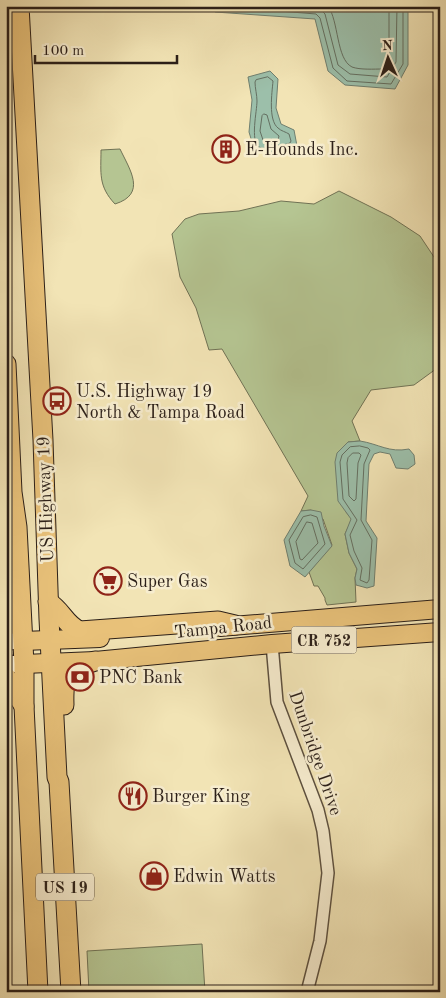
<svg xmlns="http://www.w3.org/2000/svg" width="446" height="998" font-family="'Old Standard TT',serif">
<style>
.green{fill:#b5c592;stroke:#707255}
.water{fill:#9cbfaa;stroke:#6f7f70}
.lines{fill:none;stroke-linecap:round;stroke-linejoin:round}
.shore{stroke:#646f61;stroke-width:1}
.minor-casing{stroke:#5d503f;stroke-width:14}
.secondary-casing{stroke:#2b1f18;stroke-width:19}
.primary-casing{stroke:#2b1f18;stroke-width:20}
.trunk-casing{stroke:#2b1f18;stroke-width:21}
.minor{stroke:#f7edcf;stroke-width:11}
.secondary{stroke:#f7edcf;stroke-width:16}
.primary{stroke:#e9c27a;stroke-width:18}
.trunk{stroke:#e9c27a;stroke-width:19}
.labels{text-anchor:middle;stroke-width:5;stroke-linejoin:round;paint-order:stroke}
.shield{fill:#f7edcf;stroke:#685d4f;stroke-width:1}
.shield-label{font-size:16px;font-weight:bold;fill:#2b1f18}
.poi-label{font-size:18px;fill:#2b1f18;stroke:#f7edcf;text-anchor:start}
.street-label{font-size:18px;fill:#2b1f18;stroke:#f7edcf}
</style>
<rect width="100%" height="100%" fill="#f2e4b5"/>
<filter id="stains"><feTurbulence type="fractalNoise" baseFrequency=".004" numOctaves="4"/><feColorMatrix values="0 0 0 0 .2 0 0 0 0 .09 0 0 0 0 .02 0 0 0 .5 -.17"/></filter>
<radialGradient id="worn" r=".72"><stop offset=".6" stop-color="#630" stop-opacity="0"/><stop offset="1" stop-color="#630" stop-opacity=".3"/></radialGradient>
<g class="green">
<path d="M120,149c10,21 27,45 -5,55 -17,-18 -14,-31 -14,-54z"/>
<path d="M339,191l52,26 29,19 20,30v100l-26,19 -43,5 -19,31 8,20 -12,1 -2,70 6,7 -7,15 4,19 8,16 -2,9 1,24 -29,3 -2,-5v-2l-7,-12h-4l-5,-14 23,-27 -9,-26 -12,-9 -10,1 7,-15 -86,-147 -13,1 -13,-42 -16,-31 -8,-43 13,-15 14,-5 40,-3 42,-10 33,3z"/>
<path d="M202,944l3,48h-116l-2,-41z"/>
</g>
<g class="water">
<path d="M213,6h195v59l-13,24 -50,-4 -17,-14 -13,-52 -100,-7z"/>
<path d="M270,71l8,8 -2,29 5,16 13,6 3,16 -22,6h-20l-6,-20 3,-32 -4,-23z"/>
<path d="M360,441c19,3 29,12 49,8l5,6 1,9 -7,5 -12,-1 -6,-14 -10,-2 -6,2 -5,10 -3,57 11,17 -3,48 -7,2 -11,-3 -1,-7 2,-9 -8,-16 -4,-19 6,-15 -13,-18 -3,-39 2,-9 11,-11z"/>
<path d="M311,510l10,2 3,14 8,20 -27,31 -15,-11 -6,-26 17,-29z"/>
</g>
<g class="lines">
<g class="shore">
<path d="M218,6l98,8 4,4 13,50 14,13 44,3 12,-20v-58"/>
<path d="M308,6l11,2 6,6 13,51 12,9 37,3 9,-15 1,-56"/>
<path d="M328,6c11,15 8,53 24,61 8,3 22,2 31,2l6,-9v-54"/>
<path d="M268,77l5,4c-1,12 -5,39 5,47 3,3 8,4 11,6l2,7 -1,2c-6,2 -26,8 -31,4 -9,-6 -2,-36 -2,-46 0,-6 -2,-13 -2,-19l1,-2z"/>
<path d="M264,114l3,1 4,14 8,7 -1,4 -5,1 -10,-1 -3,-9 2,-15z"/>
<path d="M360,446l8,2 2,2 -6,14 -3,56 11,20 -3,40 -2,3 -7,-3 2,-12 -8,-17 -4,-16 7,-15 -14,-21 -3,-37 2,-7 8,-8z"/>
<path d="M353,453h6l2,2 -3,8 -2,36 -2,2 -5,-5 -2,-33 1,-5z"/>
<path d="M311,515l6,2 8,27 -22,25 -8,-6 -6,-23 14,-23z"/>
<path d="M307,522l5,1 6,20 -16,17 -2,-1 -4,-17z"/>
</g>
<g class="minor-casing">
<path id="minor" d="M272,644l5,58 41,108 5,21 5,42 -8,68 -13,51"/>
</g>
<g class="secondary-casing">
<g id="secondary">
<path d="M6,641h17"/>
<path d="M6,664h18"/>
</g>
</g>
<g class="primary-casing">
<g id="primary">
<path d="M220,627l220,-18"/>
<path d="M23,641l77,-3"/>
<path d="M24,664l71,-3 177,-17 168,-12"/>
</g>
</g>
<g class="trunk-casing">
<g id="trunk">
<path d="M19,6l24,434 6,179 8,158 2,5 12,210"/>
<path d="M6,364l6,128 5,35 7,137v42l14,286"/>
<path d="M48,602c14,8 17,23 32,29l138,-10 17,4"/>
<path d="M6,627l4,-6v-22"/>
<path d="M6,677l18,29"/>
<path d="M64,705c-1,-30 2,-34 31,-44"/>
</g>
</g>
<use href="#minor" class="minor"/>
<use href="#secondary" class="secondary"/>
<use href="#primary" class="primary"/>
<use href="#trunk" class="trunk"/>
</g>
<defs>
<g id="building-ring" transform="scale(1.4375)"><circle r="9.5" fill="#f7edcf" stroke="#8f2418" stroke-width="1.5"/><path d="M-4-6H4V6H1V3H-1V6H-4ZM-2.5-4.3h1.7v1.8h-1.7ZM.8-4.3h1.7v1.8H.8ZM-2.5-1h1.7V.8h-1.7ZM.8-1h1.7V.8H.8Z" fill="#8f2418"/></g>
<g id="bus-ring" transform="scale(1.4375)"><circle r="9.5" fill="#f7edcf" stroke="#8f2418" stroke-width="1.5"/><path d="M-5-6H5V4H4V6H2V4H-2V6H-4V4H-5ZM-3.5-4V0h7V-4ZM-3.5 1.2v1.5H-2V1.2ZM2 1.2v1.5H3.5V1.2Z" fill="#8f2418"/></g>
<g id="supermarket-ring" transform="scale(1.4375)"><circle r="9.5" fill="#f7edcf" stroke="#8f2418" stroke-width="1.5"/><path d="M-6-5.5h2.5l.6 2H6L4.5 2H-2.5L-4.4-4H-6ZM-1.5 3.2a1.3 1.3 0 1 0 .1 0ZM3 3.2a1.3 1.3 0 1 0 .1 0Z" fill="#8f2418"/></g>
<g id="bank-ring" transform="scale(1.4375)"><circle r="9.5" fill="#f7edcf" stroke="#8f2418" stroke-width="1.5"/><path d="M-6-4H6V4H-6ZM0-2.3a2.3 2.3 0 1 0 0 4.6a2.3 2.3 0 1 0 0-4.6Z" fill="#8f2418"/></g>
<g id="restaurant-ring" transform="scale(1.4375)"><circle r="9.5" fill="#f7edcf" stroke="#8f2418" stroke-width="1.5"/><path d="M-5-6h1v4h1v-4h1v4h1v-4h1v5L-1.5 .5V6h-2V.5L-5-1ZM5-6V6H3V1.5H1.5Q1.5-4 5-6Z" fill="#8f2418"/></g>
<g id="shop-ring" transform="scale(1.4375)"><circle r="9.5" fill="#f7edcf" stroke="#8f2418" stroke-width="1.5"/><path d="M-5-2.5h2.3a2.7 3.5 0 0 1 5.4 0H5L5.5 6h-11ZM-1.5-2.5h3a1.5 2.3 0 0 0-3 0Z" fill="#8f2418"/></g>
</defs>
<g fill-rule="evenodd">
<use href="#building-ring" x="226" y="149"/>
<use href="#bus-ring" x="57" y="401"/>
<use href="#supermarket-ring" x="108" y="581"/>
<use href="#bank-ring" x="80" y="677"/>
<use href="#restaurant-ring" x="133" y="796"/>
<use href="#shop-ring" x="154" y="876"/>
</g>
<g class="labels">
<g class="shield">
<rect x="291.5" y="626.5" width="65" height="27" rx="4"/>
<rect x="36" y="873.5" width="58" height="27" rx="4"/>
</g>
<g class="shield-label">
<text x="324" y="646">CR 752</text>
<text x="65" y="893">US 19</text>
</g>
<g class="poi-label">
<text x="245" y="155">E-Hounds Inc.</text>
<text x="76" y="397">U.S. Highway 19<tspan x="76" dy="21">North &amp; Tampa Road</tspan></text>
<text x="127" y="587">Super Gas</text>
<text x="99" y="683">PNC Bank</text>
<text x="152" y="802">Burger King</text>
<text x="173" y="882">Edwin Watts</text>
</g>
<g class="street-label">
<text transform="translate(45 499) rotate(-92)" y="6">US Highway 19</text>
<text transform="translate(223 627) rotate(-6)" y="6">Tampa Road</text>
<text transform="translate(316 753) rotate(71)" y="6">Dunbridge Drive</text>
</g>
</g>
<rect width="446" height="998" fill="none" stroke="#f2e4b5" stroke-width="25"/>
<rect x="8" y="8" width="431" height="983" fill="none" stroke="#2b1f18" stroke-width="2.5"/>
<rect x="12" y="12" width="421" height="973" fill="none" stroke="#2b1f18"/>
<g transform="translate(388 58) rotate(357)" stroke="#f7edcf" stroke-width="4" paint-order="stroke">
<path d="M0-4L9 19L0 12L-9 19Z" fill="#2b1f18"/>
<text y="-8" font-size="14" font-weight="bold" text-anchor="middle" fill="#2b1f18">N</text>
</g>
<path d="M35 55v8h142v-8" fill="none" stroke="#2b1f18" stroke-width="2.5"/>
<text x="42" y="55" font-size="15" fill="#2b1f18" stroke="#f7edcf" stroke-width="4" paint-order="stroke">100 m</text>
<rect width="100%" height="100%" filter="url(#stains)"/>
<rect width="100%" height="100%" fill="url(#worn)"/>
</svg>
